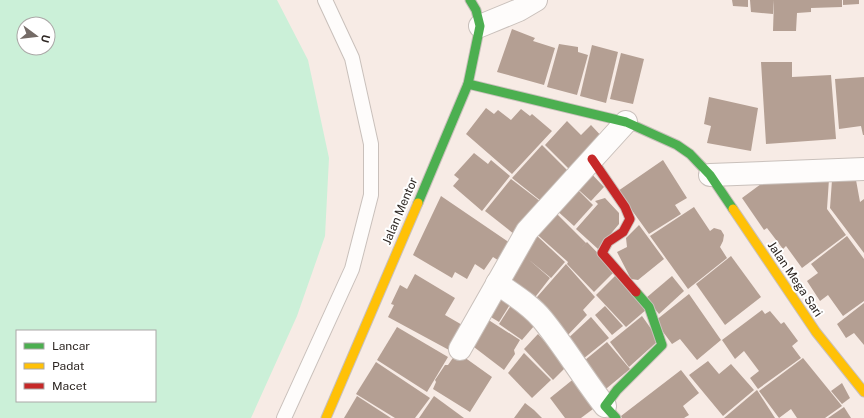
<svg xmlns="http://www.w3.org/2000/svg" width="864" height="418" font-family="'Public Sans',sans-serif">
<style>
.green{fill:#cbf0d8;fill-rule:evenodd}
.building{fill:#b49f93}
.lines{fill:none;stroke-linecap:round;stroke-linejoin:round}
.lane-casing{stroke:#c9c0bb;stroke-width:16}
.street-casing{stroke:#c9c0bb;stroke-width:24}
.fast-casing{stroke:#c9c0bb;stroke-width:11}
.slow-casing{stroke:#c9c0bb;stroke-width:11}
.jam-casing{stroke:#c9c0bb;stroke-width:11}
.lane{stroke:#fefcfb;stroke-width:14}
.street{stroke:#fefcfb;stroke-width:22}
.fast{stroke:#4caf50;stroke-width:9}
.slow{stroke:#ffc107;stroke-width:9}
.jam{stroke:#c62828;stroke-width:9}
.labels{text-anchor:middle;stroke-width:4;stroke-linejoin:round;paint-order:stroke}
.street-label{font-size:12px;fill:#2d2622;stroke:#fff}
</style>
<rect width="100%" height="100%" fill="#f7ebe5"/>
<path class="green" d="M0,0h277l31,60 21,98 -4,78 -28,80 -46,102h-251zM24,24h24v24h-24zM17,331h138v70h-138z"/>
<g class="building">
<path d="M732,0h16v7l-15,-1z"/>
<path d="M750,0h24l-1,14 -22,-2z"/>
<path d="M774,0h68v7l-31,1v4l-14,1 -1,18h-23z"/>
<path d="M843,0h16v4l-16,1z"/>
<path d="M512,29l23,9 -2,3 22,7 -11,37 -47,-13z"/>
<path d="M559,44l19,3v5l10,3 -11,40 -30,-8z"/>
<path d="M592,45l26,7 -12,51 -26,-7z"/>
<path d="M621,53l23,6 -11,45 -23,-5z"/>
<path d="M761,62h31v15l39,-2 5,64 -70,5z"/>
<path d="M864,77v58h-1l-2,-9 -22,3 -4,-50z"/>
<path d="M709,97l49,11 -7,43 -44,-8 4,-17 -7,-2z"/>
<path d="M486,108l8,6 4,-4 13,10 10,-11 9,7 2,-2 20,17 -40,43 -46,-40z"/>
<path d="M567,121l14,14 10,-10 14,15 -30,35 -30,-30z"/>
<path d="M542,145l31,31 -27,29 -34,-27z"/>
<path d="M474,153l14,11 3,-4 19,16 -28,35 -29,-25 6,-7 -5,-4z"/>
<path d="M663,160l24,38 -12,7 6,9 -32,20 -31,-43z"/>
<path d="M587,169l17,18 -13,14 -19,-17z"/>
<path d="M511,179l34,26 -26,33 -34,-27z"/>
<path d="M829,179l-2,30 19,26 -44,33 -16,-22 -3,3 -16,-21 -3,2 -22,-32 19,-14z"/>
<path d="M832,180h24l4,22 4,-3v54l-34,-45z"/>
<path d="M574,186l19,19 -19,21 -20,-18z"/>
<path d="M441,196l75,51 -12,17 -11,-7 -9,13 -9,-6 -8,15 -12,-7 -3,6 -39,-23z"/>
<path d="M605,198l14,15v11l-21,25 -22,-20 22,-25 -3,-3z"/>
<path d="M550,207l36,36 -4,4 5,-5 28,29 -21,21 -27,-28 1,-2 -37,-33z"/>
<path d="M694,207l16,24 4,-3 7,2 3,5 -1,6 -3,6 7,11 -39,31 -38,-53z"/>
<path d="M639,225l25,34 -26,21 -7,-1 -14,-27 10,-5 -1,-9z"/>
<path d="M535,234l30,28 -14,16 -23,-19 22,19 -21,27 -27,-23z"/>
<path d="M847,236l17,23v42l-21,15 -15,-21 -8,6 -13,-20 11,-8 -7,-9z"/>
<path d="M731,256l30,41 -36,28 -29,-41z"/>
<path d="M566,264l29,33 -12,13 4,5 -21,22 -16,-26 -6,6 -14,-12z"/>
<path d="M415,274l40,24 -10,17 19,11 -15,24 -61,-33 6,-12 -3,-1 9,-19 7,4z"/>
<path d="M617,274l30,35 -21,18 -30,-32z"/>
<path d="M672,276l12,15 -25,23 -13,-16z"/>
<path d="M498,286l16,12 -15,24 -18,-11z"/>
<path d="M689,294l32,46 -24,20 -17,-21 -8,5 -17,-23z"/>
<path d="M515,299l25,20 -18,21 -23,-16z"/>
<path d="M864,303v42l-10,-12 -8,5 -9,-14z"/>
<path d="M605,306l18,20 -11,9 -17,-20z"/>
<path d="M762,310l3,4 5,-3 11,13 3,-2 14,19 -6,5 9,12 -43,31 -8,-11 9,-7 -15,-20 -9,8 -13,-19z"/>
<path d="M642,316l17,24 -30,27 -19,-25z"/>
<path d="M591,317l18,21 -31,25 -15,-20z"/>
<path d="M487,319l33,21 -6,10 1,4 -11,16 -34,-26z"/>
<path d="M397,327l51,30 -21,35 -50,-32z"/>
<path d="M538,334l29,32 -14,14 -29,-31z"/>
<path d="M607,342l23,27 -29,24 -22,-28z"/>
<path d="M457,352l35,25 -22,35 -37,-23 3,-7 -1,-2 10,-15h3z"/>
<path d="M524,353l27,27 -19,18 -24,-25z"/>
<path d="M803,358l39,48 -17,12h-28l-6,-9 -12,9 -20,-27z"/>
<path d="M708,361l11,13 12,-10 23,26 -31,26 -34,-41z"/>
<path d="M376,362l54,36 -15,20h-20l-39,-24z"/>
<path d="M681,370l18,23 -16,13 6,9 -5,3h-62l-1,-2z"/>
<path d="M576,377l21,29 -16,12h-16l-15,-20z"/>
<path d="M842,383l8,15 -8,6 -11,-13z"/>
<path d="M757,390l18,28h-51z"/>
<path d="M357,396l34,22h-47z"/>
<path d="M434,396l30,22h-45z"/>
<path d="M525,403l9,7 8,8h-28z"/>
<path d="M844,407l7,11h-23z"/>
</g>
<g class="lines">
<g class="lane-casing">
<path id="lane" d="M284,418l68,-149 19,-74v-51l-19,-86 -27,-58"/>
</g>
<g class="street-casing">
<g id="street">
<path d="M480,26l39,-16 17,-10"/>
<path d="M710,175l154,-6"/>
<path d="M497,283c15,11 34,22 45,36 23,28 41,59 63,87"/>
<path d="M460,349l67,-118 99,-109"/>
</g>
</g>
<g class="fast-casing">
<g id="fast">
<path d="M468,84l158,38 51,23 13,9 20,21 23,34"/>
<path d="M418,203l50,-119 12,-58 -4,-16 -6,-10"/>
<path d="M616,418l-11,-12 12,-16 45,-45 -13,-38 -13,-15"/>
</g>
</g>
<g class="slow-casing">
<g id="slow">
<path d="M733,209l83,123 48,60"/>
<path d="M326,418l92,-215"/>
</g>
</g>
<g class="jam-casing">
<path id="jam" d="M592,159l33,48 5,12 -7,13 -15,10 -6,11 34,39"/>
</g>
<use href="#lane" class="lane"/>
<use href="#street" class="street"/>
<use href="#fast" class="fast"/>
<use href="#slow" class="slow"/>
<use href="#jam" class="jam"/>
</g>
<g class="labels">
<g class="street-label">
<text transform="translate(400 211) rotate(-67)" y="4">Jalan Mentor</text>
<text transform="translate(795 279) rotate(56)" y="4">Jalan Mega Sari</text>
</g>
</g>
<rect x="16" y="330" width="140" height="72" fill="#ffffff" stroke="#aba8a7"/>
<rect x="24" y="343" width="20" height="6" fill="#4caf50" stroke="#aba8a7"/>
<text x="52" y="350" font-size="12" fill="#2d2622">Lancar</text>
<rect x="24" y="363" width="20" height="6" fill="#ffc107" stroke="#aba8a7"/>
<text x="52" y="370" font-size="12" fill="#2d2622">Padat</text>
<rect x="24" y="383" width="20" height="6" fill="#c62828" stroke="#aba8a7"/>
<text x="52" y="390" font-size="12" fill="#2d2622">Macet</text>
<g transform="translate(36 36) rotate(105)"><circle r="19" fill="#ffffff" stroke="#aba8a7"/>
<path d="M0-3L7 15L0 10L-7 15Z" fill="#746b66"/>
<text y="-6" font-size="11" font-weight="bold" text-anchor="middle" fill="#2d2622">U</text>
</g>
</svg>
